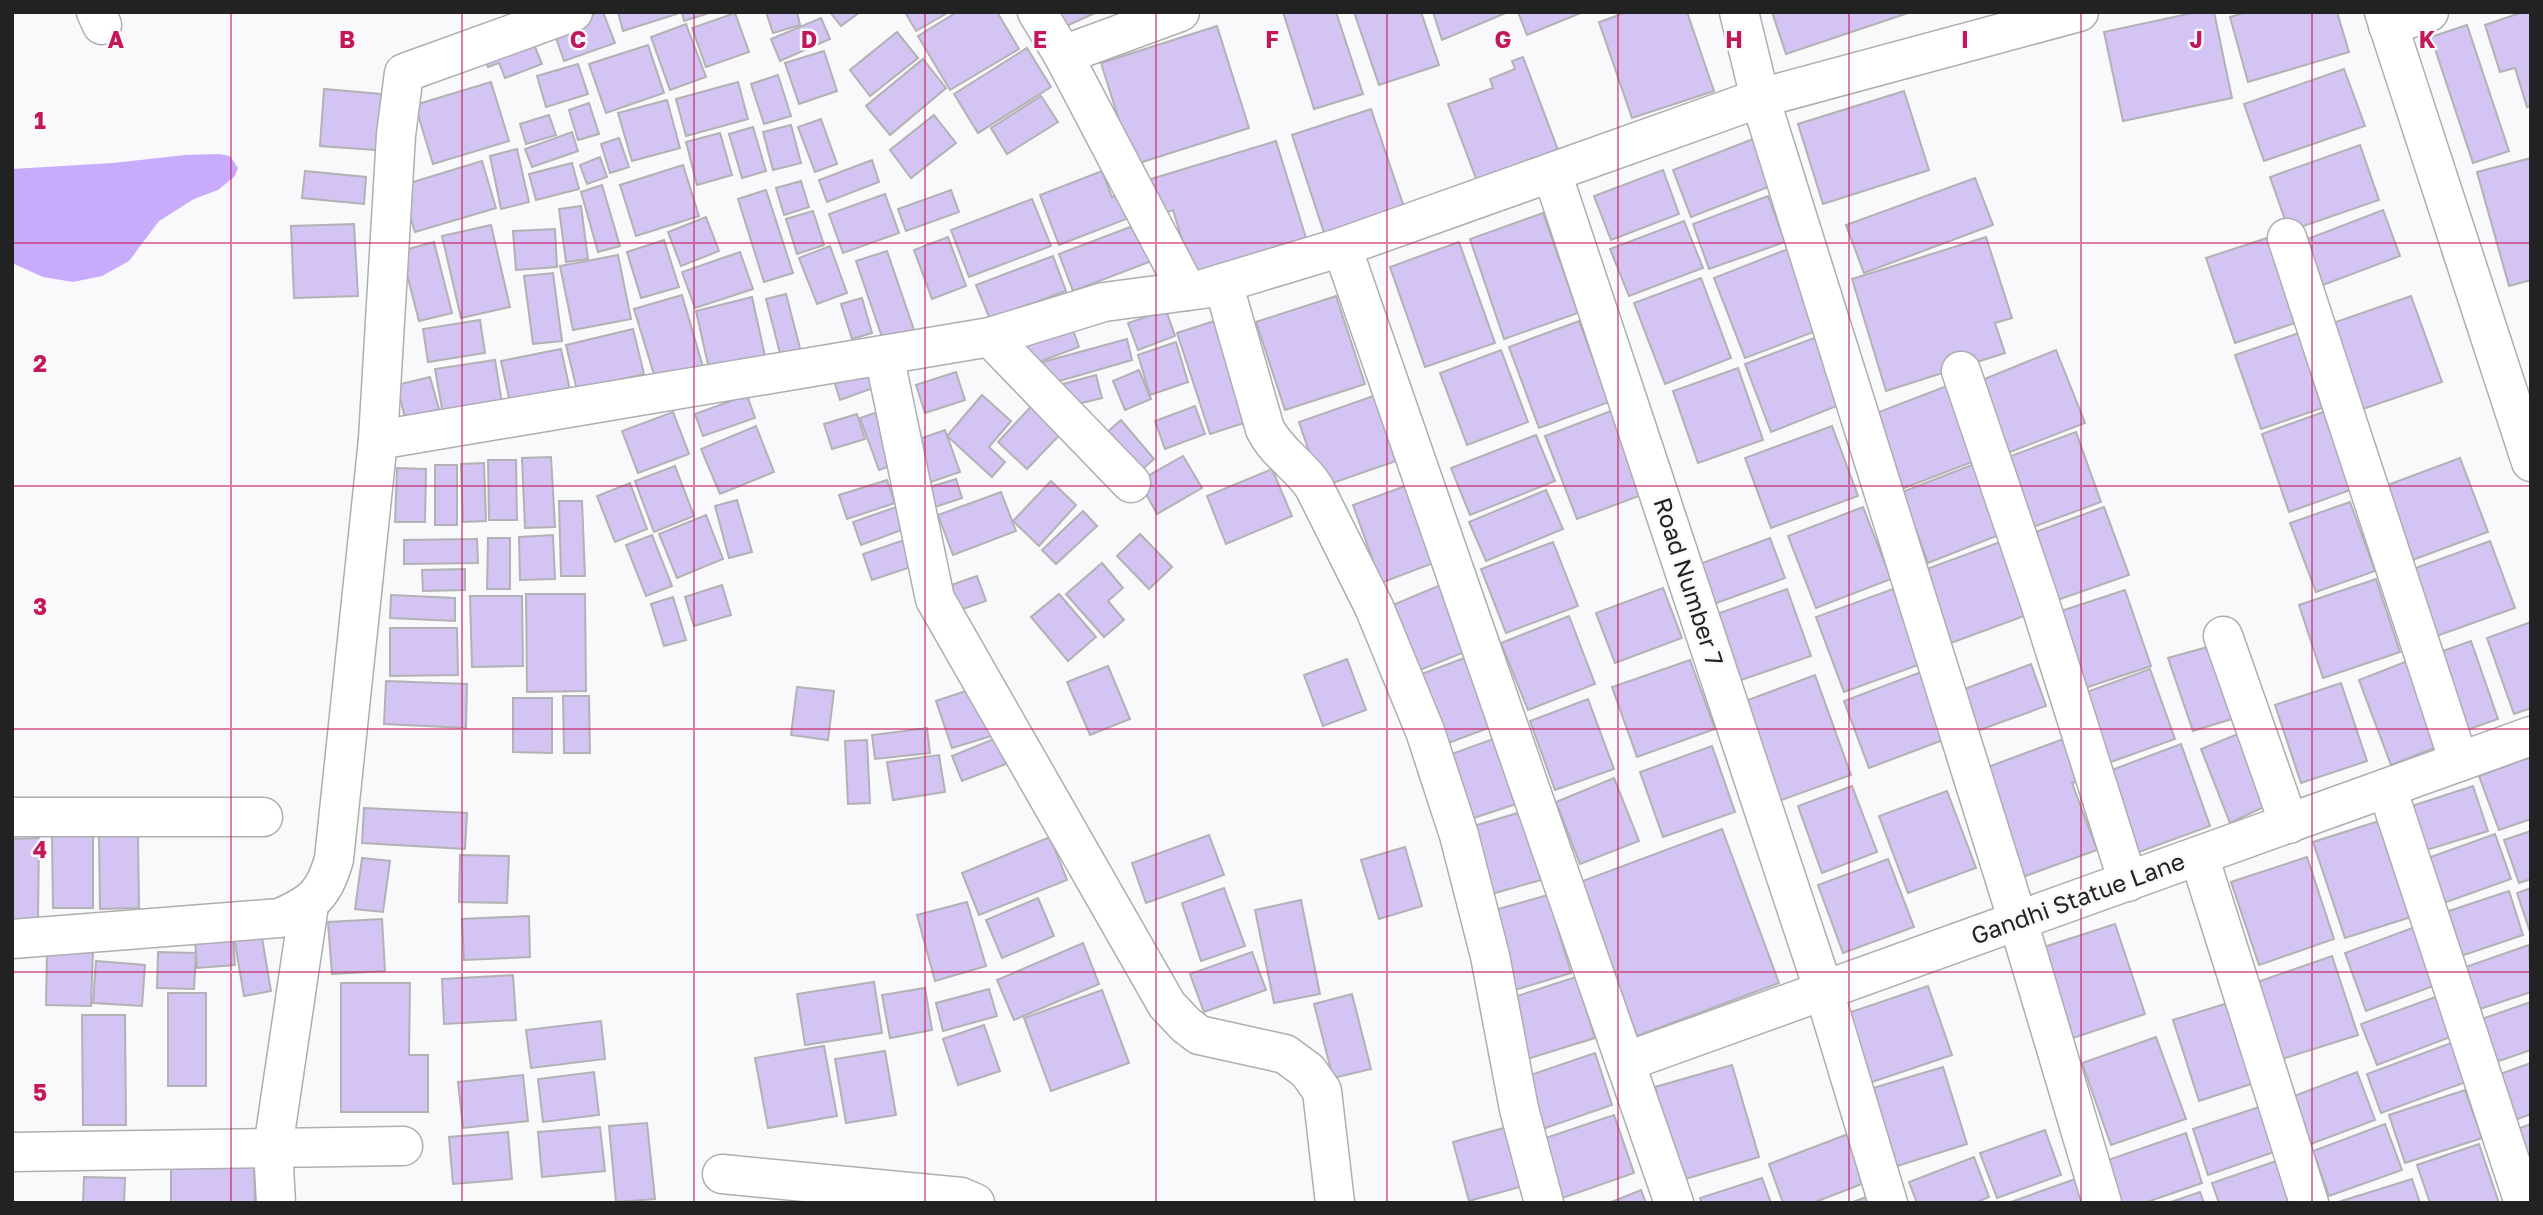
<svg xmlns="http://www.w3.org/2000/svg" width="2543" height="1215" font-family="'Golos Text',sans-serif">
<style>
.water{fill:#c8abfa}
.building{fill:#d4c4f4;stroke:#b2b1b4;stroke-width:2}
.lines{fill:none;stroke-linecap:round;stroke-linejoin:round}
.minor-casing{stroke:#aeadb0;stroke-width:41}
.minor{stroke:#fff;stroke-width:38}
.grid{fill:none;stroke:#c2185b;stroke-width:2;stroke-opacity:0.55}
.labels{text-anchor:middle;stroke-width:5;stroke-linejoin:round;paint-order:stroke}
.street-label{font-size:24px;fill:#232223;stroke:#f9f8fb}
.grid-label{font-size:23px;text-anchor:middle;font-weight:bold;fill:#c2185b;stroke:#f9f8fb;stroke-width:5;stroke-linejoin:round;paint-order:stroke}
</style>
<rect width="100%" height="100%" fill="#f9f8fb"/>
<path class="water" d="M219,154l11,2 8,12 -3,8 -17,14 -24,9 -35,22 -30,40 -27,15 -29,6 -30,-5 -31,-14v-94l101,-6 72,-8z"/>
<g class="building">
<path d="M599,12h4l12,31 -51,18 -11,-32z"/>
<path d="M618,12h58l1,2 -54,17z"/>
<path d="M682,12h30l-28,9z"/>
<path d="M766,12h31l3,13 -27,8z"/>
<path d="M830,12h30l-19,14z"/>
<path d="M905,12h44l-33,19z"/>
<path d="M957,12h40l22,37 -69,41 -32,-54z"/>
<path d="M1050,12h47l-39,18z"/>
<path d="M1283,12h53l27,82 -49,15z"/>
<path d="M1354,12h67l18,53 -60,20z"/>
<path d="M1433,12h75l-66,28z"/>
<path d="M1518,12h65l-56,23z"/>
<path d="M1627,12h60l27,79 -82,27 -33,-96z"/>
<path d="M1772,12h139l-125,42z"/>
<path d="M2197,12h17l18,86 -109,23 -19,-89z"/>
<path d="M2247,12h90l12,40 -101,30 -18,-65z"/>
<path d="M2523,12h8v94l-4,1 -12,-39 -15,4 -15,-47z"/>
<path d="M735,13l14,39 -43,15 -14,-39z"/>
<path d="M821,18l9,21 -50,22 -9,-22z"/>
<path d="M686,24l20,53 -36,13 -19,-53z"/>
<path d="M2467,25l42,126 -36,12 -42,-126z"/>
<path d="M1217,26l32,102 -116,37 -32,-102z"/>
<path d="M897,32l21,26 -48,38 -20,-26z"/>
<path d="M531,37l11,27 -37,14 -6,-15 -11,4 -5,-13z"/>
<path d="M648,45l16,48 -58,20 -17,-49z"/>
<path d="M1027,48l24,39 -73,46 -24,-39z"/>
<path d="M824,51l13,40 -38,13 -14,-41z"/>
<path d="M1523,57l35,93 -81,31 -29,-77 45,-16 -3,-9 25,-10 -3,-8z"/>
<path d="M923,59l23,29 -56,47 -24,-29z"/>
<path d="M578,64l10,30 -42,13 -9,-31z"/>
<path d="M2344,69l21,57 -101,35 -20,-57z"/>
<path d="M778,75l13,41 -27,8 -13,-40z"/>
<path d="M491,82l18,59 -76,23 -18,-59z"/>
<path d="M738,82l10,37 -62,17 -10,-37z"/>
<path d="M324,89l69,6 -4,56 -69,-5z"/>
<path d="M1904,91l25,79 -106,34 -25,-80z"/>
<path d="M1041,96l17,26 -51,32 -16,-26z"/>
<path d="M667,100l13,48 -48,13 -14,-48z"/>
<path d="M589,103l10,31 -21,6 -9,-30z"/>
<path d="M1371,109l34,101 -80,26 -33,-101z"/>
<path d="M549,115l7,20 -30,9 -6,-20z"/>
<path d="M934,115l22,28 -45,35 -21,-28z"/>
<path d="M821,119l16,45 -22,8 -17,-45z"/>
<path d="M791,125l10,38 -28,7 -10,-38z"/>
<path d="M753,127l13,44 -24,7 -13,-44z"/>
<path d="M572,132l6,19 -46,16 -7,-18z"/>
<path d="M720,133l12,42 -35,10 -11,-43z"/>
<path d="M619,138l10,29 -19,6 -9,-29z"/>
<path d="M1753,139l18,47 -80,31 -18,-47z"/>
<path d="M1276,141l30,97 -114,35 -19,-63 -12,4 -10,-35z"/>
<path d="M2360,145l19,55 -90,31 -19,-54z"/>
<path d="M517,149l12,53 -28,7 -11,-53z"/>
<path d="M600,157l7,20 -20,7 -7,-19z"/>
<path d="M2531,158v122l-22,6 -32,-114z"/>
<path d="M872,160l7,22 -52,20 -8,-22z"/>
<path d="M482,161l14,47 -81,24 -15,-46z"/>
<path d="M572,163l7,26 -43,11 -7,-26z"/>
<path d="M683,165l16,51 -63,20 -16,-51z"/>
<path d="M1663,170l16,44 -68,26 -17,-44z"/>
<path d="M305,171l61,6 -2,27 -62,-6z"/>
<path d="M1102,171l10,26 17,-7 10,24 -80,31 -19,-50z"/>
<path d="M1975,178l18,47 -129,48 -18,-48z"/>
<path d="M801,181l8,26 -25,8 -8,-27z"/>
<path d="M602,185l18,61 -22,6 -17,-60z"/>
<path d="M766,190l27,83 -29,9 -26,-83z"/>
<path d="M951,190l8,22 -53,19 -8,-22z"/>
<path d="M885,194l14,39 -56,20 -14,-39z"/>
<path d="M1768,196l17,46 -76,27 -16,-45z"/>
<path d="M1032,199l19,47 -82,31 -18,-47z"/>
<path d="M581,206l7,53 -22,3 -7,-53z"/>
<path d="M2383,210l17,46 -85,32 -18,-45z"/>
<path d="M813,211l11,34 -27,9 -11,-35z"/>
<path d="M1543,213l35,100 -74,26 -34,-100z"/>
<path d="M706,217l13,34 -38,15 -13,-34z"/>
<path d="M1684,221l19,47 -74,28 -19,-47z"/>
<path d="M1143,222l14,37 -84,32 -14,-37z"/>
<path d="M354,224l4,72 -64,2 -3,-72z"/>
<path d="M491,225l19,82 -49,11 -19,-82z"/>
<path d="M555,229l2,38 -41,3 -3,-39z"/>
<path d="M2276,235l28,85 -69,23 -29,-85z"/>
<path d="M948,237l18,49 -34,13 -18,-49z"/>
<path d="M1986,237l26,81 -17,5 10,30 -119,38 -34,-112z"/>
<path d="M664,240l15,47 -38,11 -14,-46z"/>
<path d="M434,242l18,71 -33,8 -18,-70z"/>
<path d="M1459,242l36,101 -70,24 -35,-100z"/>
<path d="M830,246l17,47 -30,11 -18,-46z"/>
<path d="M1793,247l31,81 -79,30 -31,-80z"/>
<path d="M887,251l27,79 -31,10 -27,-79z"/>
<path d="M740,252l13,37 -58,19 -13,-36z"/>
<path d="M618,255l13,64 -58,11 -13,-64z"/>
<path d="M1053,256l13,35 -76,28 -14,-34z"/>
<path d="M553,273l9,68 -29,3 -9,-68z"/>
<path d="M1701,278l30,80 -66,26 -31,-81z"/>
<path d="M786,294l15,58 -20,5 -15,-58z"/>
<path d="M682,295l21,72 -47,14 -22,-72z"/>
<path d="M1336,296l29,88 -80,26 -29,-88z"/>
<path d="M2411,296l31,86 -85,29 -30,-86z"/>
<path d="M752,297l13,59 -56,13 -13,-58z"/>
<path d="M862,298l10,35 -20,6 -11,-35z"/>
<path d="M1166,310l9,26 -37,14 -10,-27z"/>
<path d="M1227,317l32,101 -49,16 -33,-101z"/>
<path d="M480,320l5,33 -57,9 -5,-33z"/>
<path d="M1579,321l30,81 -70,26 -30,-81z"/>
<path d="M1072,327l7,20 -51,19 -8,-21z"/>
<path d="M633,329l11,45 -67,16 -11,-45z"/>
<path d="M2299,333l26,74 -64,22 -26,-74z"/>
<path d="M1822,335l25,67 -76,30 -26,-68z"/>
<path d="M1127,339l5,21 -83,24 -6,-22z"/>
<path d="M1176,342l12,40 -38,13 -12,-40z"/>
<path d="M561,349l10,46 -60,12 -10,-46z"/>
<path d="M1501,350l27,72 -61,23 -27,-72z"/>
<path d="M2056,350l29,73 -80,31 -28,-72z"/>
<path d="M495,360l8,50 -59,10 -9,-51z"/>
<path d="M868,362l8,25 -36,13 -8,-26z"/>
<path d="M1738,368l25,72 -65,23 -25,-72z"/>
<path d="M1139,370l12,29 -26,11 -12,-29z"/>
<path d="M956,372l9,28 -40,13 -9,-28z"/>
<path d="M1096,375l6,23 -41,10 -9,-21z"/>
<path d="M430,377l9,32 -34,9 -8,-33z"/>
<path d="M1957,382l23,77 -86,33 -28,-75z"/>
<path d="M1379,394l23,65 -81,28 -22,-65z"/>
<path d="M747,395l8,23 -52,18 -8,-22z"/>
<path d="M982,395l29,26 -22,26 16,15 -13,15 -45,-41z"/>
<path d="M1037,400l30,27 -40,42 -29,-27z"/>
<path d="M1195,406l10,28 -40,15 -10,-28z"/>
<path d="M1616,409l31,84 -70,26 -32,-83z"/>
<path d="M2329,410l27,78 -67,24 -27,-78z"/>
<path d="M880,411l19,52 -20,7 -19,-52z"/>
<path d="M673,412l16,42 -51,19 -16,-42z"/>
<path d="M857,414l8,25 -33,10 -8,-25z"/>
<path d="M1121,420l33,39 -17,15 -33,-39z"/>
<path d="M756,426l18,46 -54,22 -19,-45z"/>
<path d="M1832,426l26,70 -87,32 -26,-70z"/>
<path d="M945,430l15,42 -35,12 -15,-42z"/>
<path d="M2076,432l25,70 -68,25 -25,-70z"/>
<path d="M1536,435l19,46 -85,34 -19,-47z"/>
<path d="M1183,456l19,32 -45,26 -18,-33z"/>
<path d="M551,457l4,70 -30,1 -3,-70z"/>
<path d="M2460,458l28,74 -78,29 -28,-74z"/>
<path d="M488,460h28l1,60h-28z"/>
<path d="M484,463l2,58 -23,1 -2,-58z"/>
<path d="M1977,463l27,70 -76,30 -26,-71z"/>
<rect x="435" y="465" width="22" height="60"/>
<path d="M675,466l19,50 -40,16 -19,-51z"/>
<path d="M397,468l29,1 -1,53h-30z"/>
<path d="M1272,469l20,47 -66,28 -19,-48z"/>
<path d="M956,479l6,19 -36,12 -6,-20z"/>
<path d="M887,480l8,23 -48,16 -8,-24z"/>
<path d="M1051,481l25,24 -37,41 -26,-25z"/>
<path d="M630,483l17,46 -32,13 -18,-46z"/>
<path d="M1408,485l28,77 -55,21 -28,-78z"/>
<path d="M1546,490l17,39 -77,32 -17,-39z"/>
<path d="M1001,492l15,39 -63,24 -15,-40z"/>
<path d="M737,500l15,52 -23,6 -14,-52z"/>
<path d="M559,501h23l3,75h-24z"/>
<path d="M2350,502l25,69 -59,21 -26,-69z"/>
<path d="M902,505l8,22 -49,18 -8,-23z"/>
<path d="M1863,507l28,72 -75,29 -28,-72z"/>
<path d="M2104,507l25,68 -80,28 -24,-67z"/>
<path d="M1083,511l14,15 -41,38 -14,-14z"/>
<path d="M706,515l17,44 -46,19 -18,-44z"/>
<path d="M1140,534l32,33 -23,22 -32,-33z"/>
<path d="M553,535l2,44 -35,1 -1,-43z"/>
<path d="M652,535l20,51 -26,10 -20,-51z"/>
<path d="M488,538h22v51h-23z"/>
<path d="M910,538l10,26 -48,16 -9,-26z"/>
<path d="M1770,538l15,40 -74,27 -14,-40z"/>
<path d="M477,539l1,24 -74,1v-24z"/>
<path d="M2490,541l25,67 -81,29 -24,-67z"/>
<path d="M1553,542l25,64 -72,27 -25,-64z"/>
<path d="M2000,542l27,73 -76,28 -27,-73z"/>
<path d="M1102,563l21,25 -15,13 16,19 -20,17 -38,-43z"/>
<path d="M465,569v21l-42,1 -1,-21z"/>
<path d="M977,576l9,25 -26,9 -9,-25z"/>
<path d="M2376,579l24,73 -77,26 -24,-73z"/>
<path d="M1445,583l27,66 -52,21 -27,-65z"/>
<path d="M722,585l9,30 -37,11 -9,-29z"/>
<path d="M1663,588l19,50 -67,25 -19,-50z"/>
<path d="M1787,589l24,67 -73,25 -24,-66z"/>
<path d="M1893,589l28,75 -77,28 -28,-75z"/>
<path d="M2125,590l26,76 -75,25 -27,-76z"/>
<path d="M526,594h59l1,97 -59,1z"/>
<path d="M1059,594l37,43 -28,24 -37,-44z"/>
<path d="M391,595l64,3v23l-65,-3z"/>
<path d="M470,596h52l1,70 -51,1z"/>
<path d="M673,597l13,43 -22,6 -13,-42z"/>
<path d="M1569,616l26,68 -67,26 -27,-67z"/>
<path d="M2531,622v86l-17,6 -27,-76z"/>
<path d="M390,628h67l1,47 -68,1z"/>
<path d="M2471,641l27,78 -34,12 -27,-78z"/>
<path d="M2211,646l24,72 -42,13 -25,-73z"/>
<path d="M1467,657l27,69 -51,19 -27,-69z"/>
<path d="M1347,659l19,51 -43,16 -19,-51z"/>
<path d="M1690,660l25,69 -78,28 -25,-70z"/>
<path d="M2410,660l32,85 -51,20 -32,-85z"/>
<path d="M2031,664l15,42 -72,26 -15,-41z"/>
<path d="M1108,666l22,53 -40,16 -23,-53z"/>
<path d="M2150,669l25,70 -78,28 -24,-70z"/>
<path d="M1921,672l25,67 -77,29 -25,-67z"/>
<path d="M1815,675l36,100 -75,27 -36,-99z"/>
<path d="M386,681l81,3 -1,44 -82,-4z"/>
<path d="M2341,683l26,78 -66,22 -26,-78z"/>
<path d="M797,687l37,4 -6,49 -37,-5z"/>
<path d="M975,688l16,48 -39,12 -16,-47z"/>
<path d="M563,696h26l1,57h-26z"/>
<path d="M513,698h39v55l-39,-1z"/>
<path d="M1588,699l26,70 -59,21 -25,-69z"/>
<path d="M927,728l3,25 -55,6 -3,-24z"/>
<path d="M2240,733l24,74 -34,16 -29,-74z"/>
<path d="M996,738l10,26 -44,17 -10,-25z"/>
<path d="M1496,738l23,65 -51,17 -22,-64z"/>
<path d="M2066,738l16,42 -10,3 25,67 -77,28 -40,-108z"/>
<path d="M867,740l3,63 -22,1 -3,-63z"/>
<path d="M2181,744l29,82 -79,29 -30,-81z"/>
<path d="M1712,746l23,66 -72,25 -23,-65z"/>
<path d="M939,755l6,37 -52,8 -6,-38z"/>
<path d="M2531,757v62l-32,11 -20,-54z"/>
<path d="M1614,778l25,63 -59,23 -24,-62z"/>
<path d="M1852,786l25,66 -55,21 -24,-67z"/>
<path d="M2473,786l15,45 -68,21 -14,-44z"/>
<path d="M1947,791l29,77 -68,25 -29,-77z"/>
<path d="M364,808l103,5 -2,36 -103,-6z"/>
<path d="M1521,812l20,68 -53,15 -21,-67z"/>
<path d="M2382,820l32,96 -69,22 -32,-96z"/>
<path d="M1722,829l57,154 -142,53 -57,-154z"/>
<path d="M2531,831v48l-12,4 -15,-43z"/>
<path d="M138,834l1,74 -39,1 -1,-74z"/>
<path d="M2495,834l16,45 -73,26 -16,-45z"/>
<path d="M1209,835l15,40 -78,28 -14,-40z"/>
<path d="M52,836h41v72h-40z"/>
<path d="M1050,837l17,43 -88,35 -17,-42z"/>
<path d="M39,838l-1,81h-26v-80z"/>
<path d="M1405,847l17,59 -43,13 -18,-59z"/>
<path d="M460,855l49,1 -2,47 -48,-1z"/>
<path d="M2307,857l27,82 -75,26 -28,-83z"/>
<path d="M362,858l28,3 -7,51 -28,-3z"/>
<path d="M1888,859l26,68 -71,26 -25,-68z"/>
<path d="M1224,888l21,58 -44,15 -19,-58z"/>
<path d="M2531,888v47l-14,-42z"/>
<path d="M2509,891l14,44 -68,23 -15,-44z"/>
<path d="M1548,895l23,78 -56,17 -24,-79z"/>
<path d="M1038,898l16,38 -52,22 -16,-38z"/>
<path d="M1301,900l19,94 -46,9 -19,-93z"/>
<path d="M967,902l19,64 -51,15 -18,-66z"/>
<path d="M529,916l1,41 -66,3 -2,-41z"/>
<path d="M382,919l3,52 -53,3 -4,-52z"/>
<path d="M2115,924l30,90 -72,24 -29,-91z"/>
<path d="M2415,927l21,58 -70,26 -21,-58z"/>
<path d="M261,932l10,59 -27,5 -10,-59z"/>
<path d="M233,937l2,28 -38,3 -2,-28z"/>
<path d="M1083,943l16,41 -85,36 -17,-40z"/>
<path d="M2529,945l2,47 -63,21 -14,-42z"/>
<path d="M47,950l46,1 -2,55 -45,-1z"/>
<path d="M158,952l38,1 -2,36 -37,-1z"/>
<path d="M1252,952l14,38 -62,22 -14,-38z"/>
<path d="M2332,956l26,79 -76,24 -25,-77z"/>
<path d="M96,961l49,4 -3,41 -49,-3z"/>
<path d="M513,975l3,45 -72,4 -2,-45z"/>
<path d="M1576,977l19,61 -68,21 -19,-60z"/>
<path d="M874,982l8,51 -77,12 -8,-51z"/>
<path d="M341,983h69l-1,72h19v57h-87z"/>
<path d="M1928,986l24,69 -86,29 -24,-69z"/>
<path d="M925,988l7,42 -42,8 -8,-43z"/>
<path d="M989,989l8,27 -54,15 -7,-28z"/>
<path d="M1102,990l27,73 -78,28 -27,-73z"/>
<rect x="168" y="993" width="38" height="93"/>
<path d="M1352,994l19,75 -38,9 -19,-74z"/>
<path d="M2438,996l15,40 -76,29 -16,-41z"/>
<path d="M2231,1002l26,80 -58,19 -26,-81z"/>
<path d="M2531,1002v48l-47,16 -14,-43z"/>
<path d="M82,1015h43l1,110h-43z"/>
<path d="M601,1021l4,38 -74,9 -5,-38z"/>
<path d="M984,1025l16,46 -42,14 -15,-46z"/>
<path d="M2156,1037l30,82 -75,26 -29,-82z"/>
<path d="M2451,1043l15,39 -85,31 -14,-39z"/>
<path d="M824,1046l13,70 -69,12 -13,-70z"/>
<path d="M885,1051l11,64 -50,8 -11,-64z"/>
<path d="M1595,1053l17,52 -78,27 -18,-52z"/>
<path d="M2531,1063v51l-29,11 -16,-46z"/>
<path d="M1732,1065l27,92 -77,23 -27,-93z"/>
<path d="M1943,1067l24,77 -73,23 -24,-78z"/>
<path d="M594,1072l5,43 -56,7 -5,-43z"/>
<path d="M2357,1072l18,48 -64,24 -17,-48z"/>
<path d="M523,1075l5,46 -65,7 -5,-46z"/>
<path d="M2465,1090l17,48 -77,25 -16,-48z"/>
<path d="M2265,1105l15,45 -72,25 -15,-46z"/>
<path d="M1614,1115l20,58 -80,28 -20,-59z"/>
<path d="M647,1123l8,76 -39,3 -7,-76z"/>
<path d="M1518,1124l16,59 -65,18 -16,-59z"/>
<path d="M2385,1124l17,46 -73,26 -16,-45z"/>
<path d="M2531,1124v38l-10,4 -12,-34z"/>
<path d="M600,1127l5,44 -63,6 -4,-45z"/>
<path d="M2045,1130l16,45 -64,23 -17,-45z"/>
<path d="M508,1132l4,47 -59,5 -4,-47z"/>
<path d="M2186,1133l16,50 -58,20h-24l-15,-42z"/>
<path d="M1848,1134l19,48 -54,21h-30l-14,-39z"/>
<path d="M2479,1144l20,59h-69l-13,-38z"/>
<path d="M1974,1157l15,40 -14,6h-58l-8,-21z"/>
<path d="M2276,1161l15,42h-72l-7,-20z"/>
<path d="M254,1166l1,37h-84v-35z"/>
<path d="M84,1177l41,1 -1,25h-41z"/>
<path d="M1762,1178l9,25h-69l-2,-5z"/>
<path d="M2078,1178l8,25h-78z"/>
<path d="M2412,1179l8,24h-85z"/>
<path d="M1641,1190l5,13h-37z"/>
<path d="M2200,1192l4,11h-36z"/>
<path d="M1866,1197l2,6h-18z"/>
</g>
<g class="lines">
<g class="minor-casing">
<g id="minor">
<path d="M96,12l6,13"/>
<path d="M1037,12l26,43 124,236"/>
<path d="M1739,12l21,86 258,823 84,282"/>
<path d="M2384,12l147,450"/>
<path d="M2388,26l41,-14"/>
<path d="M1063,55l117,-43"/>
<path d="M1552,173l272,818 64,212"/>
<path d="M2287,238l172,524"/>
<path d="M1342,247l332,956"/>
<path d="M1223,283l42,146c12,24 35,36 49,58l60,120 51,124 34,104 31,121 29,153 25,94"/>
<path d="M990,337l141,146"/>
<path d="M884,355l51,244 232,406 19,20 13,10 86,19 23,17 14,20 13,112"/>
<path d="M1961,371l78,229 89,282"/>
<path d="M378,440l612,-103 114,-35 99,-13 139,-42 418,-149 319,-86"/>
<path d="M2223,636l66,188"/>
<path d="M2387,788l137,415"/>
<path d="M12,817h251"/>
<path d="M2199,856l110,347"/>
<path d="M12,939l268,-21c33,-15 44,-23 54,-59l44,-419 18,-305 8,-62 169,-61"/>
<path d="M1625,1062l906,-326"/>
<path d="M12,1152l391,-6"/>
<path d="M722,1174l239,23 14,6"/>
<path d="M276,1203l-3,-55 36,-243"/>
</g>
</g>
<use href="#minor" class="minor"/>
</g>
<path class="grid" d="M231,12v1191M462,12v1191M694,12v1191M925,12v1191M1156,12v1191M1387,12v1191M1618,12v1191M1849,12v1191M2081,12v1191M2312,12v1191M12,243h2519M12,486h2519M12,729h2519M12,972h2519"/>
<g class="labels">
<g class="street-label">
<text transform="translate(1688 582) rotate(72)" y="8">Road Number 7</text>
<text transform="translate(2078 899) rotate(-20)" y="8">Gandhi Statue Lane</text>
</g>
</g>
<g class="grid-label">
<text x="116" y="48">A</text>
<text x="347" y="48">B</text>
<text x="578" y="48">C</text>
<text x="809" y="48">D</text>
<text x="1040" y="48">E</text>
<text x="1272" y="48">F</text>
<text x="1503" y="48">G</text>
<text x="1734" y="48">H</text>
<text x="1965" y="48">I</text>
<text x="2196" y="48">J</text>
<text x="2427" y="48">K</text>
<text x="40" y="129">1</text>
<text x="40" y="372">2</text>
<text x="40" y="615">3</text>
<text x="40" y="858">4</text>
<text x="40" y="1101">5</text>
</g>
<rect width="2543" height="1215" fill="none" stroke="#232223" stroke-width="28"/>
</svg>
